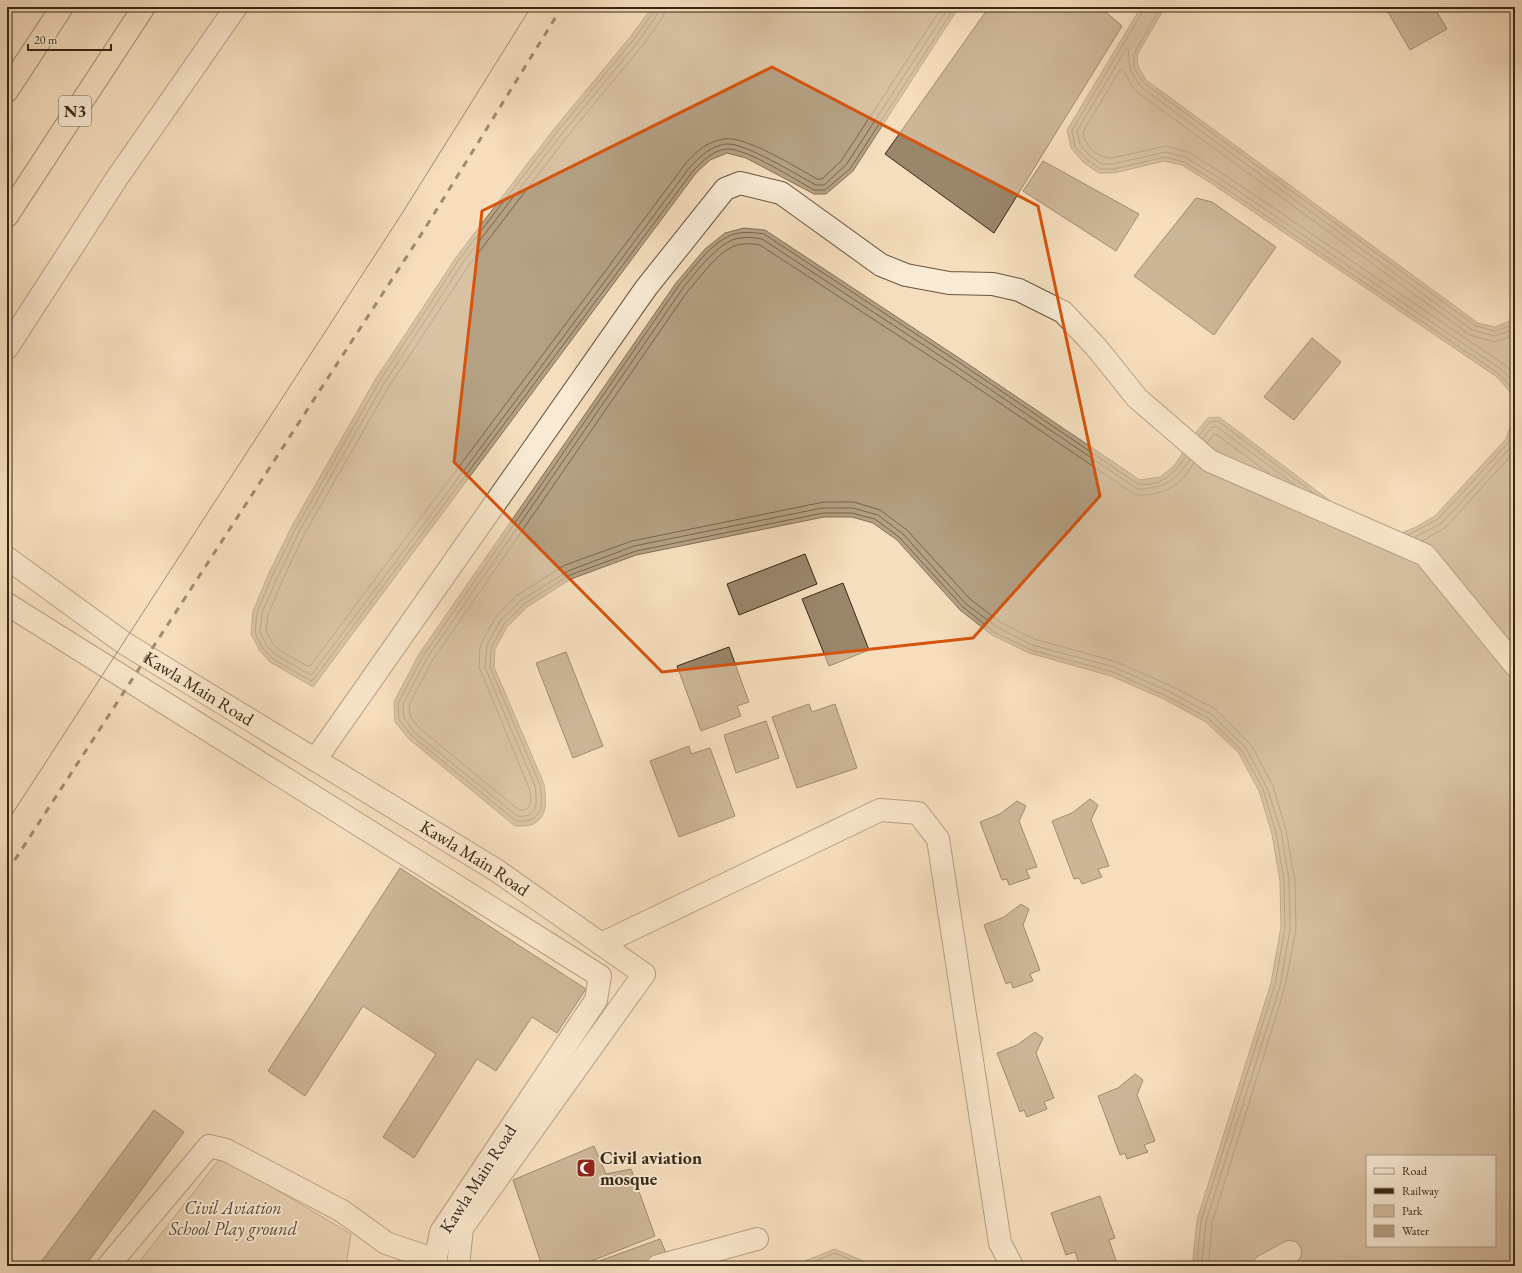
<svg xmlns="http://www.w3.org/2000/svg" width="1522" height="1273" font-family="'EB Garamond',serif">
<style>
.green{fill:#d5bfa0;stroke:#86735a}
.water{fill:#b4a083;stroke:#827056;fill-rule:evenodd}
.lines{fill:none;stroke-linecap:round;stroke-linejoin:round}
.shore{stroke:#76644b;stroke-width:1}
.building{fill:#9a866b;stroke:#372713}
.minor-casing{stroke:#66553e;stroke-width:24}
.highway-casing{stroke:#372713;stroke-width:24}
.minor{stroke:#f8ead4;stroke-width:22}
.highway{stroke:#f5debd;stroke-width:22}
.tram{stroke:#372713;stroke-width:1}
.rail{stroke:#372713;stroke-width:3;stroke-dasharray:7 7;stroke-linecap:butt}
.marked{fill:none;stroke:#d6540d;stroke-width:3;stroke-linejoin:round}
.labels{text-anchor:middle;stroke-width:4;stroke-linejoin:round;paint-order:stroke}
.shield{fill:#f8ead4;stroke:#71624d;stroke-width:1}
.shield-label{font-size:17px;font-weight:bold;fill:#372713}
.street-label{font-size:18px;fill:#372713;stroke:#f8ead4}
.poi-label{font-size:18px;font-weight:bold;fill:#372713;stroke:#f8ead4;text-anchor:start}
.park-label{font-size:18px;font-style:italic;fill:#5e4d36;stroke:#f8ead4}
</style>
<rect width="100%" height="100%" fill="#f5debd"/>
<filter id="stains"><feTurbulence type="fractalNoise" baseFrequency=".005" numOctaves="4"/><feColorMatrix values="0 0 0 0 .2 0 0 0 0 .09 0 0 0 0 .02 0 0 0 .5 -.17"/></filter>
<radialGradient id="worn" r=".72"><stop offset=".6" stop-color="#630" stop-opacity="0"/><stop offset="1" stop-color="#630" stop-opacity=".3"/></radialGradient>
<path class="green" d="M221,1157l130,77 -5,32h-210z"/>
<g class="water">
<path d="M652,7h307l-106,164 -27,23h-12l-68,-36 -19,-5 -17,7 -14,13 -383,514 -43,-25 -10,-11 -9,-17 2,-23 16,-38 23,-47 83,-146 82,-124 97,-127 77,-93z"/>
<path d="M1141,7h24l-28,48 1,11 8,14 332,243 17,4 20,-8v93l-3,-18 -15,-17 -283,-192 -32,-20 -18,-4 -50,12h-15l-15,-10 -13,-15 -4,-18z"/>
<path d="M744,228l21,2 197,130 178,120 20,-3 14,-11 24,-36 10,-12 11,-1 155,117 20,2 22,-9 19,-11 71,-77 9,-26v853h-321l-1,-7 4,-39 74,-237 10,-56 -1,-46 -8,-47 -13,-43 -21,-39 -32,-30 -42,-23 -53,-23 -82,-23 -37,-18 -32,-25 -63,-70 -24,-17 -21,-6h-28l-188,38 -65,24 -44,28 -20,20 -12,22 -1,18 50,117c2,15 5,34 -13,41 -5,1 -11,1 -16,1l-106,-87 -14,-17 -1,-20 25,-48 257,-371 29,-34 20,-16zM1367,1156h128v90h-128z"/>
<path d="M835,1249l40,17h-83z"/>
</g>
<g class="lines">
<g class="shore">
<path d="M655,7l-1,4 -20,28 -77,93 -97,126 -81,124 -83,146 -23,46 -16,38 -2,21 8,16 10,10 38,22 2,-1 380,-509c10,-10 20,-21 34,-22 19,-1 69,31 87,41h11l25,-21 105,-162"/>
<path d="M660,7l-2,6 -20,29 -77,93 -97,126 -81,124 -83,145 -22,46 -16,37 -2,19 7,14 9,9 33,19h3l378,-507c10,-10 20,-21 36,-23 18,-2 71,31 90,41h8l22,-20 103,-158"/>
<path d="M666,7l-3,10 -20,28 -77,93 -97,127 -81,123 -83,145 -22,46 -15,36 -2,16 6,11 7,8 28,16h3l376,-503c11,-12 20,-21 38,-24 21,-4 73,29 93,40h5l19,-18 101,-154"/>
<path d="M1144,7l-1,4 -71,119 3,17 11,12 14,10h14l51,-12 19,5 32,20 283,192 16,18"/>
<path d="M1161,7l-27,47v14l10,15 332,243 19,5 20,-7"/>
<path d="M1515,329l-20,7 -23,-6 -331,-243 -11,-18 -2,-21 -2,1 -49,82 3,13 10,12 12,8h11l52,-12 20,5 34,21 283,192 13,14"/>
<path d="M1515,335l-20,7 -25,-7 -333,-243 -4,-4 -10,-18h-3l-37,62c2,15 15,26 29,26l54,-12 22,6 34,21 283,192 10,10"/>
<path d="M1199,435l11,-13 8,-1 97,73"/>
<path d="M1202,439l10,-12h5l78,58"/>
<path d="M1207,443l7,-9h2l54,40"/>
<path d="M1186,456c-11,17 -25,31 -48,28l-178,-121 -196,-129c-12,-2 -26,-3 -37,3 -18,9 -35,33 -48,48l-256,371 -25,47 1,17 13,16 104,85c27,2 27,-15 24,-36l-50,-118 1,-19 13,-24 20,-20 46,-29 66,-24 187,-38h29l23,6 24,18 64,70 31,25 37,18 82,22 53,24 42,22 34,33 21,38 13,44 8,48 1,47 -10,56 -74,237 -4,38 1,7"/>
<path d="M1190,459c-12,18 -20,26 -41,29 -4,1 -8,2 -13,0l-179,-121 -195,-128c-10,-2 -24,-3 -34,3 -18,11 -32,30 -45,46l-256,370 -24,46 1,14 11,15 102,83c22,3 20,-14 18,-30l-50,-119 2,-22 13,-24 20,-20 48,-30 66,-25 188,-38h31l25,7 25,19 63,70 31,23 35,18 82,22 54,24 43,23 35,34 21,40 14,43 8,49 1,49 -10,57 -74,236 -4,37 1,7"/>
<path d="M1194,463c-11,17 -21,28 -42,31 -6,1 -12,2 -18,0l-180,-122 -194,-127c-9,-2 -20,-2 -28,2 -17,8 -32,31 -45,45l-255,369 -23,44 1,11 9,12 100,82c15,2 12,-13 10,-22l-50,-121 1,-19 2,-6 13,-24 21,-22 49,-31 67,-24 192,-39h30l26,8 27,20 63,69 30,23 34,17 83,23 54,24 44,23 37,37 21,40 13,44 9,51 1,48 -11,58 -73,236 -3,35v8"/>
<path d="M1408,535l30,-16 71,-77 6,-17"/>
<path d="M1415,537l27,-14 71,-78 2,-4"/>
<path d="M1422,541l24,-14 69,-76"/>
<path d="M803,1266l32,-13 30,13"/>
</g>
</g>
<g class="building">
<path d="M989,7h111l22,19 -128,207 -109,-79z"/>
<path d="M1385,7h49l13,22 -37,21z"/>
<path d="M1043,161l96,53 -23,37 -93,-60z"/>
<path d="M1196,198l16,4 64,45 -62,88 -80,-59z"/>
<path d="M1312,338l29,24 -47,58 -30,-23z"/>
<path d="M805,554l12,30 -78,31 -12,-31z"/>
<path d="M843,583l26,67 -40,16 -27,-67z"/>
<path d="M729,647l20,55 -12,4 4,10 -40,15 -24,-65z"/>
<path d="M566,652l37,94 -30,12 -37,-95z"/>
<path d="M809,704l3,8 23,-8 22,64 -60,20 -25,-71z"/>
<path d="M766,721l13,37 -43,15 -12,-38z"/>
<path d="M689,746l2,8 19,-6 25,68 -56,21 -29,-76z"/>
<path d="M1090,799l8,6 -7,15 18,46 -11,3 4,8 -20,7 -3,-6 -5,1 -22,-58 20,-8z"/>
<path d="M1017,801l9,5 -7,15 18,46 -11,3 4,8 -21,7 -2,-6 -5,1 -22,-58 20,-8z"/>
<path d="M400,868l186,121 -29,44 -25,-16 -36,54 -19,-12 -63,99 -31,-21 53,-83 -73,-48 -58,90 -37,-25z"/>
<path d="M1021,904l8,5 -6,16 17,45 -10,4 3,7 -20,7 -2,-6 -5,2 -22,-59 20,-8z"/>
<path d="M1035,1032l8,6 -7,15 18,45 -10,4 3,7 -20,8 -3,-7 -4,2 -23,-59 20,-8z"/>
<path d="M1135,1074l8,6 -6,15 18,46 -11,4 4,7 -21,7 -2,-6 -5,2 -22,-59 20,-8z"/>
<path d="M154,1110l30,22 -99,134h-47z"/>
<path d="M594,1146l12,28 25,-5 24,67 -76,30h-37l-29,-86z"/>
<path d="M1100,1196l15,42 -6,2 9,26h-38l-5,-14 -9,3 -15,-42z"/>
<path d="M660,1239l7,16 -28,11h-39l-1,-5z"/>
</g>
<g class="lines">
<g class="minor-casing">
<g id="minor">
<path d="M7,348l110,-170 119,-171"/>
<path id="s1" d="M7,558l117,85 372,227 148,104 -182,254 -4,38"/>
<path d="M7,604l593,372 -4,24 -155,232 -7,34"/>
<path d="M315,760l331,-472 79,-99 15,-6 41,10 100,72 25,10 43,8 44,1 26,6 44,22 33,35 41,51 73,63 215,94 90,110"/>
<path d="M601,944l279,-134 38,3 20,26 62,404 12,23"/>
<path d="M108,1266l101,-120 17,4 116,61 44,32 50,17"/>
<path d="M658,1266l99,-27"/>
<path d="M1264,1266l26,-14"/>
</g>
</g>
<g class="highway-casing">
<g id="highway">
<path d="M7,91l55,-84"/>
<path d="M7,216l137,-209"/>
</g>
</g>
<use href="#minor" class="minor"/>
<use href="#highway" class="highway"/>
<path class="tram" d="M7,822l394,-607 130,-208"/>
<path class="rail" d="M7,872l417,-642 138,-223"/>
</g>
<path d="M0 0H1522V1273H0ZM772,67l266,139 62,290 -127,142 -311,34 -208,-210 28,-251z" fill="#f5debd" fill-opacity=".55" fill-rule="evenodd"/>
<path class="marked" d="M772,67l266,139 62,290 -127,142 -311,34 -208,-210 28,-251z"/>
<defs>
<g id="mosque-square" transform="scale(1)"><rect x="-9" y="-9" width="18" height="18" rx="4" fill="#8f2418" stroke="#f8ead4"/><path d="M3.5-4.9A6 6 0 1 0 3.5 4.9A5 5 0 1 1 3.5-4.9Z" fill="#fff"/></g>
</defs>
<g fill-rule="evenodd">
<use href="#mosque-square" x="586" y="1168"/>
</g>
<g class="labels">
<rect class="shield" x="59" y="96" width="32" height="30" rx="3"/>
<g class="shield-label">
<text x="75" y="117">N3</text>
</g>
<g class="street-label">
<text dy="6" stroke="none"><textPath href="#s1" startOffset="232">Kawla Main Road</textPath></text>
<text dy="6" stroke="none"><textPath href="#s1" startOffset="556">Kawla Main Road</textPath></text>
<text transform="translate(478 1179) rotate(-57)" y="6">Kawla Main Road</text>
</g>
<g class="poi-label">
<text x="600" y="1164">Civil aviation<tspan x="600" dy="21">mosque</tspan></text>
</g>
<g class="park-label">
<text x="233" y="1214">Civil Aviation<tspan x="233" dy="21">School Play ground</tspan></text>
</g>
</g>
<rect width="1522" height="1273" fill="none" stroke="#f5debd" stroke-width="24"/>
<rect x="8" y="8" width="1506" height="1257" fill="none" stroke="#372713" stroke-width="2"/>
<rect x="12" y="12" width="1498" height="1249" fill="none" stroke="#372713"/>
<rect x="1366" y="1155" width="130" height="92" fill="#f8ead4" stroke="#ab9c87"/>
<rect x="1374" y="1168" width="20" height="6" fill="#f8ead4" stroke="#ab9c87"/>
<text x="1402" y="1175" font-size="12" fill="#372713">Road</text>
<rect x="1374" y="1188" width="20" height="6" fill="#372713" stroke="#ab9c87"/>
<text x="1402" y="1195" font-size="12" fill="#372713">Railway</text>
<rect x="1374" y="1205" width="20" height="12" fill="#d5bfa0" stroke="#ab9c87"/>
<text x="1402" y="1215" font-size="12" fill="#372713">Park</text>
<rect x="1374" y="1225" width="20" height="12" fill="#b4a083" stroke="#ab9c87"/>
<text x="1402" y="1235" font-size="12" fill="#372713">Water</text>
<path d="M28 44v6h83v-6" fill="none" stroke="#372713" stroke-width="2"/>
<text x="34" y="44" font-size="12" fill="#372713" stroke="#f8ead4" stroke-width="3" paint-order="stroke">20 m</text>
<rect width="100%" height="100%" filter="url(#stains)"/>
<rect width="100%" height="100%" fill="url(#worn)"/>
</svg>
